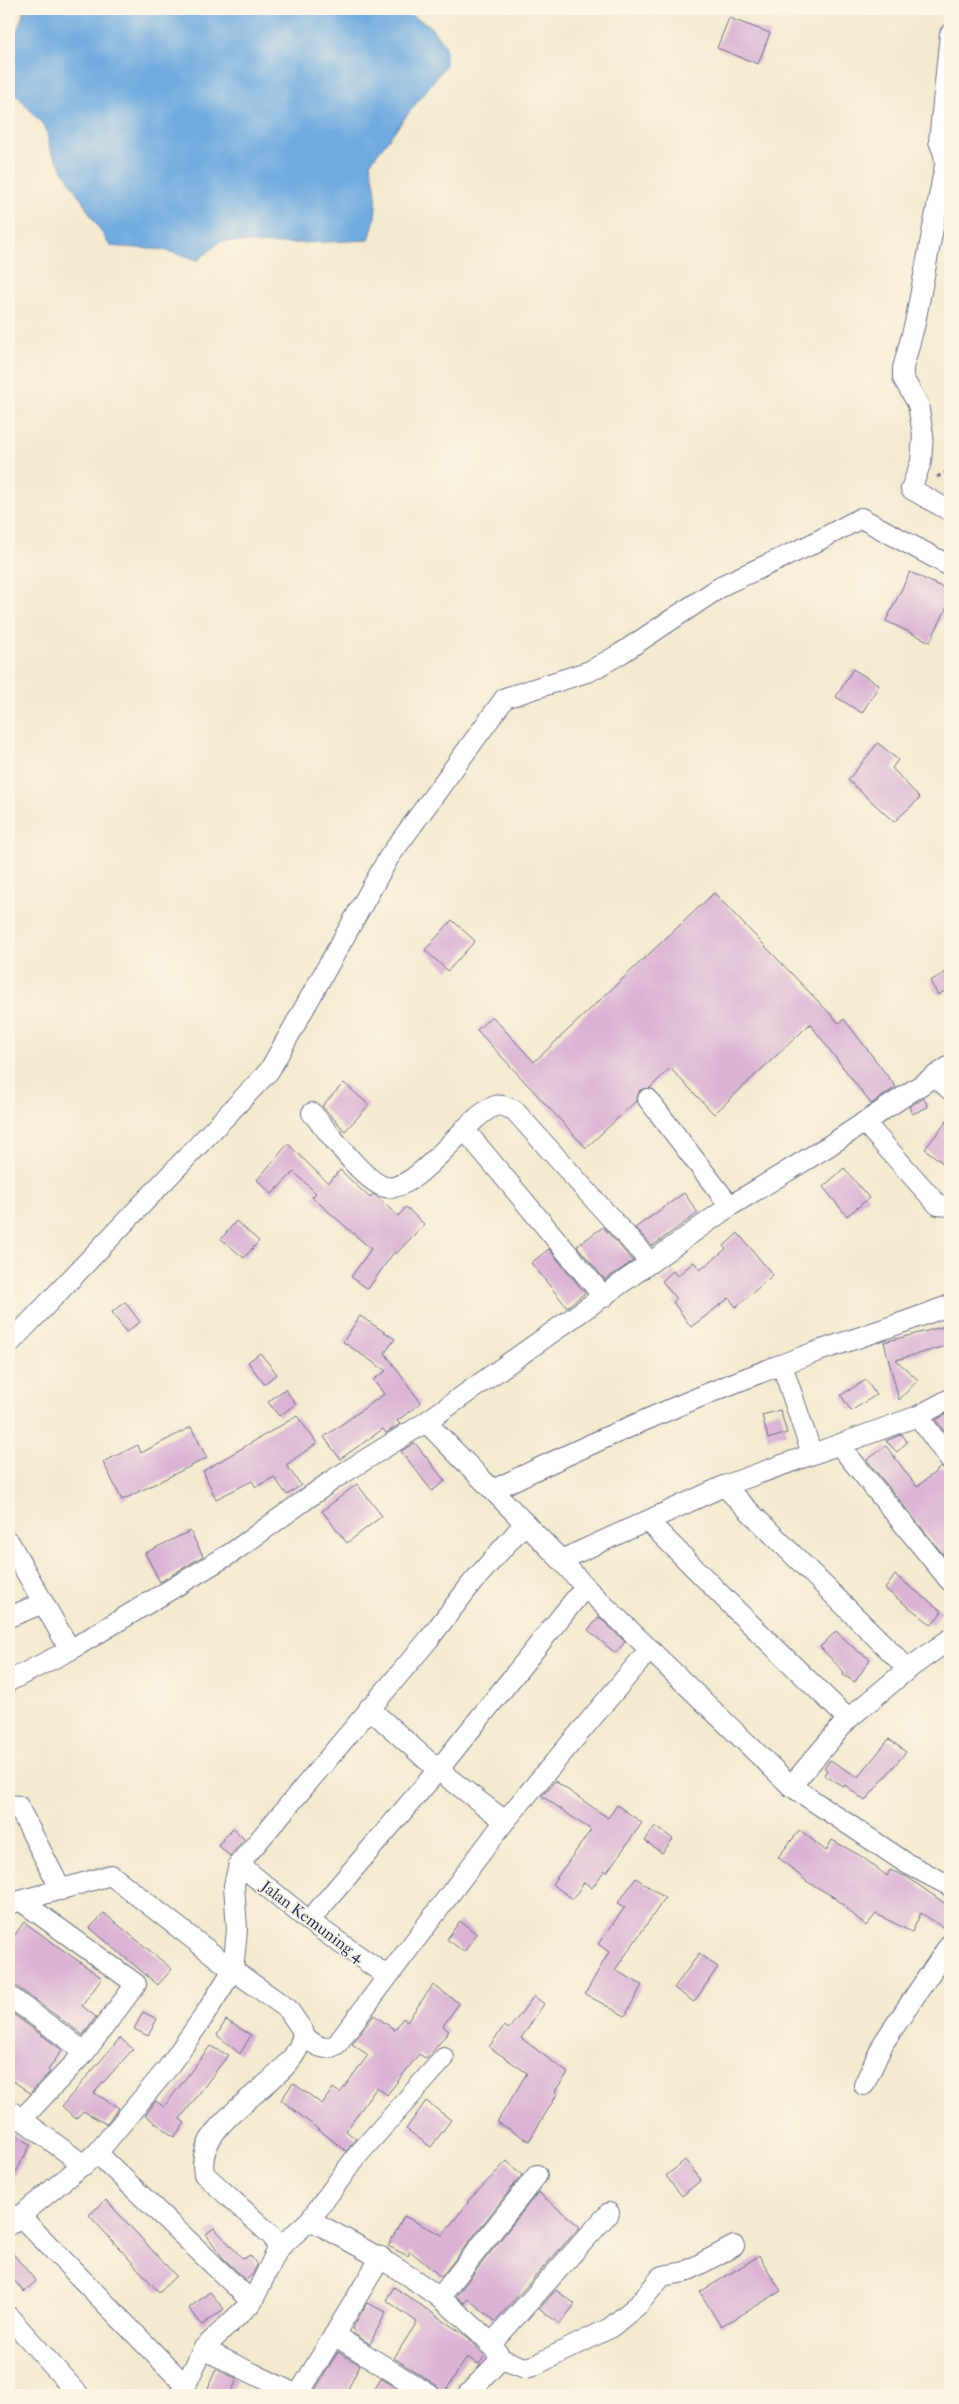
<svg xmlns="http://www.w3.org/2000/svg" width="959" height="2404" font-family="'IM FELL French Canon',serif">
<style>
.water{fill:#6fabe0;stroke:#456d9f}
.building{fill:#dab2d4}
.lines{fill:none;stroke-linecap:round;stroke-linejoin:round}
.minor-casing{stroke:#677086;stroke-width:22}
.path{stroke:#677086;stroke-width:3;stroke-dasharray:4 4;stroke-linecap:butt}
.minor{stroke:#fff;stroke-width:20}
.labels{text-anchor:middle;stroke-width:4;stroke-linejoin:round;paint-order:stroke}
.street-label{font-size:16px;fill:#1b2f5e;stroke:#fcf5e5}
</style>
<rect width="100%" height="100%" fill="#fcf5e5"/>
<filter id="ink" filterUnits="userSpaceOnUse"><feTurbulence type="fractalNoise" baseFrequency=".02" numOctaves="2"/><feDisplacementMap in="SourceGraphic" scale="10" xChannelSelector="R" yChannelSelector="G"/><feConvolveMatrix kernelMatrix="1 2 1 2 8 2 1 2 1" color-interpolation-filters="sRGB"/></filter>
<filter id="wash" filterUnits="userSpaceOnUse"><feTurbulence type="fractalNoise" baseFrequency=".0096" numOctaves="4" result="noise"/><feDisplacementMap in="SourceGraphic" scale="20" xChannelSelector="R" yChannelSelector="G"/><feGaussianBlur stdDeviation="1.12" result="paint"/><feColorMatrix in="noise" values="0 0 0 0 0 0 0 0 0 0 0 0 0 0 0 0 0 1.4 0 .05"/><feComposite in="paint" operator="in"/></filter>
<g filter="url(#wash)">
<rect width="100%" height="100%" fill="#f4ead0"/>
<path class="water" d="M25,9h374l30,16 16,21v20l-75,97c8,32 9,45 -1,77l-93,4 -55,-3 -23,19 -34,-10 -54,-4 -60,-97 -4,-21 -37,-42v-40l6,-9z"/>
<g id="blocks">
<g class="building">
<path d="M729,18l41,15 -12,31 -41,-16z"/>
<path d="M910,572l40,19v10l-20,41 -44,-21z"/>
<path d="M853,669l26,16 -17,28 -26,-16z"/>
<path d="M878,743l20,17 -6,8 28,30 -26,24 -46,-42z"/>
<path d="M714,893l125,130 5,-4 52,68 -25,17 -61,-80 -96,90 -44,-46 -20,20 -10,2 -4,11 -50,47 -109,-118 15,-14 42,46z"/>
<path d="M452,920l23,21 -27,30 -23,-21z"/>
<path d="M950,970v18l-12,7 -8,-14z"/>
<path d="M344,1083l25,22 -24,26 -23,-25z"/>
<path d="M924,1098l4,9 -16,7 -3,-7z"/>
<path d="M950,1117v39l-6,8 -19,-15z"/>
<path d="M288,1144l40,39 12,-13 30,28 3,-4 3,2 22,20 8,-9 18,17 -28,30 -2,-2 -26,37 -17,-12 20,-28 -59,-52 4,-4 -22,-21 -22,22 -15,-14z"/>
<path d="M844,1168l25,30 -22,18 -24,-29z"/>
<path d="M684,1193l14,20 -46,33 -17,-18z"/>
<path d="M236,1221l23,20 -15,17 -23,-19z"/>
<path d="M603,1227l30,34 -28,19 -28,-34z"/>
<path d="M738,1233l35,42 -37,32 -7,-9 -38,29 -18,-25 3,-3 -14,-18 11,-10 4,5 17,-14 6,8 26,-21 -2,-3z"/>
<path d="M549,1249l36,44 -18,14 -36,-44z"/>
<path d="M125,1302l15,20 -14,10 -14,-20z"/>
<path d="M360,1316l35,23 -10,14 36,50 -24,18 3,3 -14,9 -3,-4 -43,30 -16,-22 60,-43 -11,-14 13,-9 -43,-29z"/>
<path d="M950,1325v20l-54,15 22,20 -19,20 -15,-58z"/>
<path d="M260,1353l17,21 -13,10 -16,-22z"/>
<path d="M866,1380l10,15 -25,16 -10,-16z"/>
<path d="M285,1389l11,15 -17,12 -11,-14z"/>
<path d="M780,1410l7,23 -19,6 -6,-24z"/>
<path d="M950,1412v28l-14,-20z"/>
<path d="M297,1416l20,27 -31,22 15,20 -14,10 -13,-18 -18,10 -4,-6 -36,18 -13,-28z"/>
<path d="M191,1427l16,31 -85,42 -19,-38 35,-17 3,8z"/>
<path d="M902,1434l5,8 -10,10 -11,-11z"/>
<path d="M415,1443l30,38 -13,10 -31,-40z"/>
<path d="M886,1446l31,41 24,-20 9,5v91l-83,-103z"/>
<path d="M357,1484l25,32 -35,27 -25,-32z"/>
<path d="M190,1531l13,25 -43,26 -15,-29z"/>
<path d="M895,1575l47,36 -10,14 -47,-36z"/>
<path d="M599,1617l26,25 -10,11 -27,-23z"/>
<path d="M836,1631l20,19 14,9 -15,23 -12,-7 1,-3 -24,-25z"/>
<path d="M889,1739l17,13 -41,49 -20,-16 -1,2 -20,-12 3,-5 -3,-2 6,-8 28,17z"/>
<path d="M555,1781l53,37 9,-13 25,18 -35,49 -2,-2 -13,18 -8,-6 -11,17 -21,-15 39,-54 -49,-34z"/>
<path d="M655,1826l18,13 -11,14 -17,-12z"/>
<path d="M233,1828l11,11 -14,17 -12,-11z"/>
<path d="M800,1830l26,21 6,-11 29,16 26,20 3,-6 17,7 43,30v25l-29,-19 -9,19 -36,-18 -10,12 -32,-29 -28,-16 -28,-24z"/>
<path d="M636,1878l29,20 -50,72 27,15 -17,31 -40,-22 24,-42 -11,-8 27,-37 -7,-4z"/>
<path d="M104,1913l68,56 -14,16 -68,-57z"/>
<path d="M460,1921l17,13 -13,18 -17,-13z"/>
<path d="M24,1922l78,56 -20,28 14,11 -13,18 -67,-49 -7,-2v-41z"/>
<path d="M699,1954l19,13 -24,35 -20,-14z"/>
<path d="M433,1985l26,18 -16,23 6,5 -22,28 -8,-5 -32,41 -10,-8 -31,44 10,8 -10,12 -65,-51 12,-17 29,21 11,-16 7,5 28,-38 -16,-11 22,-29 21,15 8,-12 4,3z"/>
<path d="M534,1996l10,8 -23,34 47,35 -13,18 3,2 -29,48 -32,-19 30,-49 -38,-26 15,-21 5,3z"/>
<path d="M9,2011l53,39 -14,20 2,2 -20,21 -21,-15z"/>
<path d="M143,2012l14,7 -9,17 -14,-7z"/>
<path d="M226,2020l25,15 -11,19 -23,-19z"/>
<path d="M120,2038l13,11 -39,44 25,15 -13,16 -23,-13 -7,8 -14,-13z"/>
<path d="M210,2046l18,9 -48,64 5,4 -11,14 -29,-22 11,-14 8,6z"/>
<path d="M426,2101l25,19 -20,27 -25,-18z"/>
<path d="M9,2132l22,12 -22,41z"/>
<path d="M685,2160l16,20 -19,16 -16,-20z"/>
<path d="M507,2161l15,14 -81,102 -31,-26 -2,5 -20,-10 16,-30 38,19 26,-32 -1,-1z"/>
<path d="M538,2192l42,35 -85,94 -27,-22 -4,4 -8,-7z"/>
<path d="M106,2200l70,76 -17,16 -70,-77z"/>
<path d="M214,2228l29,31 7,-4 7,10 -5,10 -6,5 -23,-22 -17,-24z"/>
<path d="M9,2249l27,32 -12,11 -15,-18z"/>
<path d="M759,2256l22,35 -60,36 -21,-35z"/>
<path d="M394,2287l75,51 16,18 -6,8 -12,-7 -24,38 -7,-10 -42,-27 23,-36 -31,-22z"/>
<path d="M556,2290l19,14 -15,20 -21,-15z"/>
<path d="M210,2292l14,17 -22,16 -13,-17z"/>
<path d="M367,2303l19,9 -16,32 -17,-11 2,-2 -3,-2z"/>
<path d="M338,2352l22,13 -15,30h-33z"/>
<path d="M216,2369l21,10 -7,16h-25z"/>
<path d="M381,2378l27,17h-38z"/>
</g>
</g>
</g>
<g filter="url(#ink)">
<use href="#blocks" fill-opacity="0" stroke="#677086" stroke-width="1"/>
<g class="lines">
<g class="minor-casing">
<g id="minor">
<path d="M950,34l-11,107 5,13 1,11 -30,158 -12,45v10l15,26 5,31 -2,27 -10,27 39,22"/>
<path d="M935,1076l15,14"/>
<path d="M648,1099l82,107"/>
<path d="M312,1113c18,20 46,61 68,72 32,18 84,-68 115,-79 6,-2 13,2 19,4l136,152"/>
<path d="M864,1122l74,83 12,1"/>
<path d="M464,1129l140,168"/>
<path d="M9,1344l260,-273 120,-214 116,-159 85,-27 30,-17 105,-70 83,-38 53,-28 89,48"/>
<path d="M782,1365l30,89"/>
<path d="M918,1416l32,44"/>
<path d="M426,1422l135,138 24,27 206,199 115,77 44,23"/>
<path d="M840,1446l110,135"/>
<path d="M724,1486l184,183"/>
<path d="M493,1490c104,-50 209,-97 317,-136 47,-16 94,-31 140,-49"/>
<path d="M649,1522l87,88 112,109"/>
<path d="M9,1542l61,108"/>
<path d="M561,1560l163,-74 194,-70 32,-17"/>
<path d="M9,1617l34,-14"/>
<path d="M9,1681l61,-31 163,-98 101,-73 92,-57 304,-216 97,-59 123,-81"/>
<path d="M369,1708l69,62 67,51"/>
<path d="M791,1786l57,-67 60,-50 42,-30"/>
<path d="M9,1805l9,1 43,84"/>
<path d="M239,1864l70,57 78,55"/>
<path d="M21,1901l115,83 -51,68 -63,67"/>
<path d="M9,1904l102,-29 122,95 55,39 15,22c-3,52 -111,83 -99,143l69,63 5,12 -26,53 -49,47 -22,46"/>
<path d="M309,1921l129,-151 147,-183"/>
<path d="M9,1996l76,56"/>
<path d="M303,2036c12,8 20,17 34,8l168,-223 145,-172"/>
<path d="M864,2085l20,-43 66,-98"/>
<path d="M9,2110l75,55"/>
<path d="M97,2153l155,149"/>
<path d="M19,2215l166,170"/>
<path d="M310,2220l46,-63 88,-99"/>
<path d="M9,2225l88,-72 70,-84 35,-50 31,-49 4,-40 -3,-45 5,-21 190,-225 43,-56 53,-60"/>
<path d="M278,2249l32,-29c55,29 108,57 155,99 14,13 27,23 36,40l24,9 8,-2 77,-38 28,-23 24,-29 23,-4 49,-26"/>
<path d="M440,2297l97,-122"/>
<path d="M9,2317l70,78"/>
<path d="M334,2335l96,60"/>
<path d="M492,2343l117,-130"/>
<path d="M203,2349l94,46"/>
<path d="M298,2395l83,-138"/>
<path d="M467,2395l34,-36"/>
</g>
</g>
<path class="path" d="M937,477l13,-7"/>
<use href="#minor" class="minor"/>
</g>
</g>
<g class="labels">
<g class="street-label">
<text transform="translate(313 1921) rotate(37)" y="6">Jalan Kemuning 4</text>
</g>
</g>
<rect width="959" height="2404" fill="none" stroke="#fcf5e5" stroke-width="30"/>
</svg>
